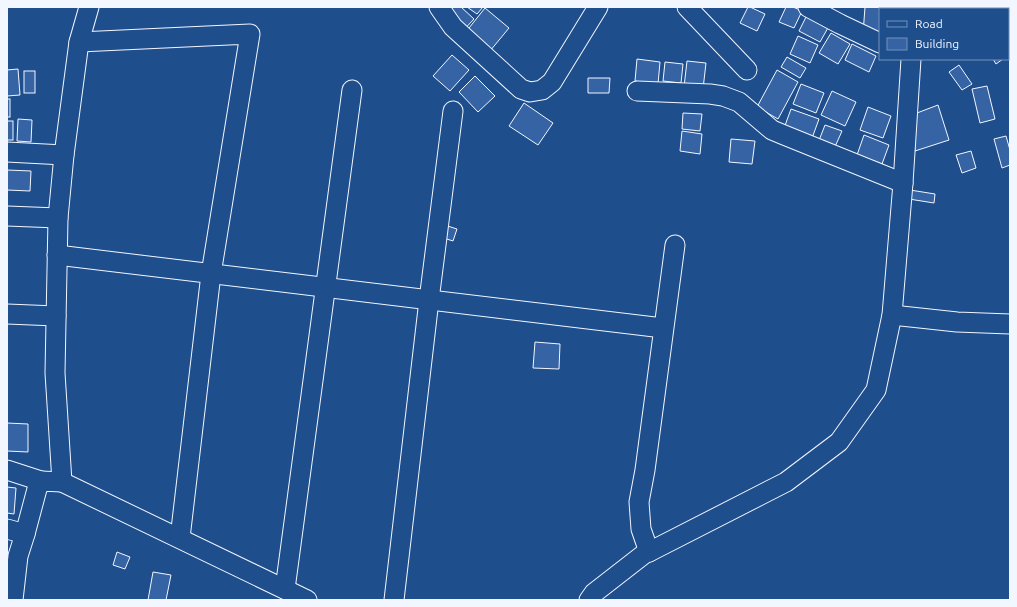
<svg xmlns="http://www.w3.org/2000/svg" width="1017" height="607" font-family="Ubuntu,sans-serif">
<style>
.building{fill:#3563a3;stroke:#f2f6ff}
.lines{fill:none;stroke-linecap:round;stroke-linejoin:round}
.minor-casing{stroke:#f2f6ff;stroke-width:21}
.minor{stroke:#1f4e8c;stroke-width:19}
</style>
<rect width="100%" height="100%" fill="#1f4e8c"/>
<g class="building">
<path d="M438,7h23l13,12 -16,17z"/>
<path d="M467,7h16l-6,7z"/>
<path d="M748,7h2l15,7 -8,17 -17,-8z"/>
<path d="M786,7h7l9,4 -8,17 -15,-6z"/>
<path d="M865,7h27v2h-12v26l-17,-1z"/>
<path d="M953,7h18l-3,2h-13z"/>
<path d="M485,8l24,20 -24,29 -24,-19z"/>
<path d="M807,15l22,11 -9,16 -21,-11z"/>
<path d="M831,33l19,11 -12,20 -19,-11z"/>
<path d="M798,36l20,9 -8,18 -20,-9z"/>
<path d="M852,44l24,12 -7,16 -24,-12z"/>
<path d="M452,55l17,15 -19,21 -17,-15z"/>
<path d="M787,57l19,11 -6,10 -19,-11z"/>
<path d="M637,59l23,3 -2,22 -23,-3z"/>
<path d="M993,59h10l-7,5z"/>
<path d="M687,61l19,2 -3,26 -19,-2z"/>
<path d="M665,62l18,2 -2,19 -18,-2z"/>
<path d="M959,65l13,19 -10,6 -13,-18z"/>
<path d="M18,69l2,26 -13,1v-26z"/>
<path d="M777,70l21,12 -20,37 -21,-12z"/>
<rect x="24" y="71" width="11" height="22"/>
<path d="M475,76l20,20 -17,16 -19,-20z"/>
<path d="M588,78h22l-1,15h-21z"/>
<path d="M801,84l23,9 -8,20 -23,-9z"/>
<path d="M987,86l8,33 -15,4 -8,-34z"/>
<path d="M832,91l24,11 -11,24 -24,-11z"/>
<rect x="7" y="99" width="3" height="18"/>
<path d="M524,103l29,20 -15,22 -29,-19z"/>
<path d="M938,105l11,35 -34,11 -6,-35z"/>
<path d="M868,107l23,9 -8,22 -23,-8z"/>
<path d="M791,109l28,10 -8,22 -28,-10z"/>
<path d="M683,113l19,1 -2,17 -18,-2z"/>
<path d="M18,119l14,1 -1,22 -14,-1z"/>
<rect x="7" y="121" width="6" height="19"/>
<path d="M825,125l17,6 -8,18 -16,-6z"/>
<path d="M682,131l20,3 -2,20 -20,-3z"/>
<path d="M864,135l25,10 -7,19 -25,-9z"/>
<path d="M1006,136l4,14v15l-8,3 -8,-29z"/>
<path d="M731,139l24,2 -3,23 -23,-2z"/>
<path d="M971,151l5,17 -14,5 -6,-18z"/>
<path d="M7,170l24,1 -1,20 -23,-1z"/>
<path d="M910,190l25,4 -1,9 -25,-4z"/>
<path d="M432,221l25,8 -4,12 -25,-8z"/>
<path d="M535,342l25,2 -1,25 -26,-1z"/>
<path d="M7,423l21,1v28l-21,-1z"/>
<path d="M7,487l9,1 -2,26 -7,-1z"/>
<path d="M117,552l13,5 -5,12 -12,-4z"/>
<path d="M153,572l18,3 -5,25h-18z"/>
</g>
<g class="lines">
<g class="minor-casing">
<g id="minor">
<path d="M89,7l-10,35 -15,113 -6,63 -3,155 7,109 245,118"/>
<path d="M439,7l14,20 68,62 9,3 12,-2 10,-8 46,-75"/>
<path d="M687,7l60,63"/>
<path d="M808,7l32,17 40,19"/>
<path d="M914,9v-2"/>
<path d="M932,9l3,-2"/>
<path d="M79,42l171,-8 -39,240 -31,264"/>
<path d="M637,91l73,3 13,2 16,6 33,28 12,5 119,48"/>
<path d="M7,152l57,3"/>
<path d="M7,216l51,2"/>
<path d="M57,255l606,73"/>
<path d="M7,314l49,2"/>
<path d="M892,315l65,7 53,2"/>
<path d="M7,470l34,11"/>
<path d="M7,529l18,5"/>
<path d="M649,552l-8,-23 -2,-27 6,-32 30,-225"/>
<path d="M285,589l67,-499"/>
<path d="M13,600l5,-44 7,-22 12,-45 4,-8 21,1"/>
<path d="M394,600l35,-300 24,-189"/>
<path d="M589,600l5,-7 54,-42 1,1 137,-70 53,-40 37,-52 16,-75 11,-132 8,-124"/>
</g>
</g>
<use href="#minor" class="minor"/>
</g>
<rect width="1017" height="607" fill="none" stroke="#f2f6ff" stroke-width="16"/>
<rect x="879" y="8" width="130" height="52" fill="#1f4e8c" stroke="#7391ba"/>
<rect x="887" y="21" width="20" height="6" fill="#1f4e8c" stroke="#7391ba"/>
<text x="915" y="28" font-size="12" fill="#f2f6ff">Road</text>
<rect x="887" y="38" width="20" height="12" fill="#3563a3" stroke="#7391ba"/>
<text x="915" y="48" font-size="12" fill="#f2f6ff">Building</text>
</svg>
